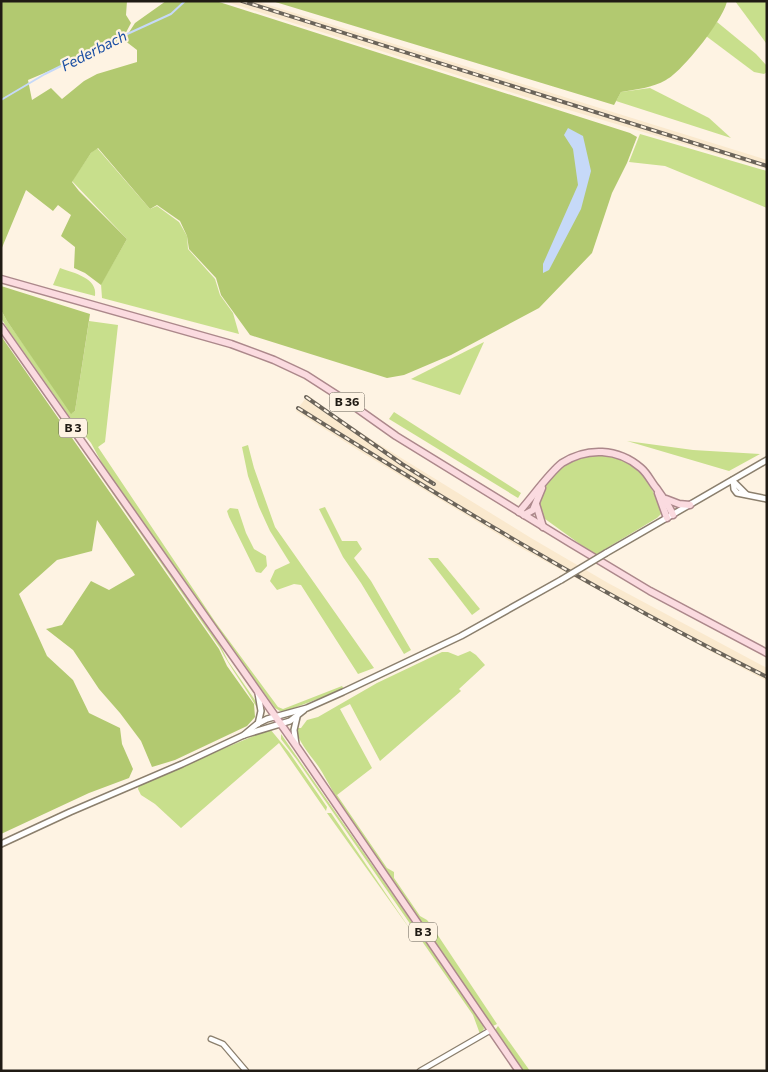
<svg xmlns="http://www.w3.org/2000/svg" width="768" height="1072" font-family="Commissioner,sans-serif">
<style>
.built{fill:#fae9ce}
.green{fill:#c8df8c}
.forest{fill:#b2c970}
.water{fill:#c6d9f8}
.lines{fill:none;stroke-linecap:round;stroke-linejoin:round}
.stream{stroke:#c6d9f8;stroke-width:2}
.minor-casing{stroke:#8b7f6d;stroke-width:7}
.tertiary-casing{stroke:#8b7f6d;stroke-width:8}
.primary-casing{stroke:#ac888b;stroke-width:9}
.minor{stroke:#fff;stroke-width:4.5}
.tertiary{stroke:#fff;stroke-width:5}
.primary{stroke:#fbdbe0;stroke-width:6}
.rail-casing{stroke:#6b645a;stroke-width:4}
.rail{stroke:#fef3e3;stroke-width:2;stroke-dasharray:5.5;stroke-linecap:butt}
.tertiary-bridge-casing{stroke:#8b7f6d;stroke-width:8;stroke-linecap:butt}
.tertiary-bridge{stroke:#fff;stroke-width:5}
.labels{text-anchor:middle;stroke-width:4.5;stroke-linejoin:round;paint-order:stroke}
.shield{fill:#fef3e3;stroke:#635c52;stroke-width:1}
.shield-label{font-size:12px;font-weight:bold;fill:#201b14}
.water-label{font-size:15px;font-style:italic;fill:#1b4fa4;stroke:#fef3e3}
</style>
<rect width="100%" height="100%" fill="#fef3e3"/>
<g class="built">
<path d="M224,1h32l511,159v9l-235,-70z"/>
<path d="M308,395l14,12 55,36 154,95 77,45 159,85v13l-59,-31 -187,-102 -160,-96 -65,-41z"/>
</g>
<g class="green">
<path d="M735,1h32l-1,42z"/>
<path d="M717,22l39,32 11,12v6l-3,2 -10,-2 -48,-36z"/>
<path d="M650,88l59,30 22,20 -115,-37 5,-9z"/>
<path d="M640,134l127,37v37l-102,-42 -36,-4z"/>
<path d="M97,148l53,61 7,-3 22,16 8,14 1,13 27,30 5,16 13,18 6,21 -137,-36 -1,-14 26,-45 -55,-58 19,-28z"/>
<path d="M60,268c14,5 38,10 35,28l-42,-11z"/>
<path d="M1,310l6,11 65,92 3,-2 14,-90 29,4 -13,117 -7,5 118,176 62,84 5,2 59,-23 2,3 -58,22h-6l-5,-3 -65,-89 -106,-152 -13,-24 -22,-27 -60,-85 -8,-13z"/>
<path d="M1,330l218,313 9,18 29,42 2,9c-11,-22 -28,-42 -39,-64l-219,-315z"/>
<path d="M484,342l-24,53 -49,-16z"/>
<path d="M394,412l127,81 -3,5 -129,-79z"/>
<path d="M627,441l66,9 67,4 -31,17z"/>
<path d="M248,445l6,23 21,59 99,141 -16,6 -57,-89 -7,-1 -17,6 -7,-9 5,-11 15,-7 -20,-32 -11,-24 -11,-31 -6,-29z"/>
<path d="M598,454c36,4 52,24 63,57v3l-4,4 -62,37 -54,-39 -3,-15 7,-15 7,-11 15,-13 10,-4z"/>
<path d="M325,507l17,34h15l5,8 -8,9 17,23 40,69 -7,4 -43,-71 -18,-26 -24,-48z"/>
<path d="M230,508l8,1 8,24 8,16 12,7 1,10 -6,7 -5,-1 -27,-55 -2,-6z"/>
<path d="M428,558h10l42,51 -8,6z"/>
<path d="M470,651l6,4 9,10 -26,24 2,2 -81,70 -30,-57 -10,5 32,59 -35,27 50,73 7,4v6l26,38 7,4 4,5 66,99 -4,2 -142,-203c-11,-17 -19,-34 -29,-51 -8,-14 -24,-28 -26,-44h5l6,-8 11,-3 59,-34 65,-31h6l10,4z"/>
<path d="M270,729l19,23 38,55 -1,4 -47,-68 -98,85 -26,-24 -14,-9 -3,-6 1,-5z"/>
<path d="M281,734l202,290 1,5 -4,5 -7,-19 -176,-255 -16,-21z"/>
<path d="M327,813h4l81,119z"/>
<path d="M498,1026l32,45h-7l-28,-41z"/>
</g>
<g class="forest">
<path d="M1,1h126l-1,14 5,8 -9,17 -94,40 4,20 19,-12 11,11 22,-18 13,-7 40,-12v-12l-13,-10 11,-17 31,-22h50l414,132 7,4 -10,26 -15,30 -20,60 -53,55 -88,47 -47,20 -17,3 -137,-43 -29,-40 -5,-17 -27,-29 -2,-13 -7,-15 -23,-16 -7,4 -52,-61 -7,5 -19,29 7,9 48,48 -26,46 -16,-12 -11,-5 1,-21 -14,-11 10,-21 -13,-10 -5,6 -27,-21 -25,60z"/>
<path d="M272,1h455c-3,18 -45,71 -61,79 -14,8 -29,9 -45,12l-7,13z"/>
<path d="M1,286l89,28 -15,97 -4,3 -64,-93 -6,-11z"/>
<path d="M1,336l218,313 8,17 27,38 1,13 -8,9 -72,34 -23,7 -11,-26 -21,-28 -21,-24 -26,-39 -27,-21 16,-4 29,-44 18,9 26,-15 -38,-55 -5,31 -35,9 -38,34 28,62 26,24 16,33 31,15 2,16 11,25 -4,9 -40,15 -88,41z"/>
</g>
<path class="water" d="M568,128l15,8 8,35 -10,38 -32,61 -6,3v-9l35,-79 -5,-36 -9,-14z"/>
<g class="lines">
<path class="stream" d="M1,100l44,-26 56,-28 70,-32 14,-13"/>
<g class="minor-casing">
<g id="minor">
<path d="M211,1039l12,5 23,27"/>
<path d="M420,1071l71,-41"/>
</g>
</g>
<g class="tertiary-casing">
<g id="tertiary">
<path d="M733,480l1,9 3,4 30,6"/>
<path d="M733,481l13,13"/>
<path d="M606,553l161,-93"/>
<path d="M258,724l3,-13 -3,-18"/>
<path d="M244,735l13,-11 10,-5 40,-11 36,-16 118,-56 100,-56"/>
<path d="M296,744l-2,-14 3,-13"/>
<path d="M1,844l69,-32 112,-48 62,-29 46,-14 14,-11"/>
</g>
</g>
<g class="primary-casing">
<g id="primary">
<path d="M1,279l230,65 43,16 32,15 42,27 48,34 174,107 80,48 117,62"/>
<path d="M1,327l296,420 222,324"/>
<path d="M658,493l9,25"/>
<path d="M666,499l13,5 11,1"/>
<path d="M536,504l7,23"/>
<path d="M519,512c12,-13 30,-39 43,-49 25,-16 56,-15 79,5 7,6 10,14 16,21 6,9 12,16 16,26"/>
<path d="M524,515l9,-5 9,-22"/>
</g>
</g>
<use href="#minor" class="minor"/>
<use href="#tertiary" class="tertiary"/>
<use href="#primary" class="primary"/>
<g class="rail-casing">
<g id="rail">
<path d="M242,1l525,165"/>
<path d="M306,397l96,67 32,20"/>
<path d="M298,408c153,96 308,189 469,269"/>
</g>
</g>
<use href="#rail" class="rail"/>
<g class="tertiary-bridge-casing">
<path id="tertiary-bridge" d="M561,580l45,-27"/>
</g>
<use href="#tertiary-bridge" class="tertiary-bridge"/>
</g>
<g class="labels">
<g class="shield">
<rect x="329.5" y="392.5" width="35" height="19" rx="4"/>
<rect x="59" y="418.5" width="28" height="19" rx="4"/>
<rect x="409" y="922.5" width="28" height="19" rx="4"/>
</g>
<g class="shield-label">
<text x="347" y="406">B 36</text>
<text x="73" y="432">B 3</text>
<text x="423" y="936">B 3</text>
</g>
<g class="water-label">
<text transform="translate(94 51) rotate(-27)" y="5">Federbach</text>
</g>
</g>
<rect width="768" height="1072" fill="none" stroke="#201b14" stroke-width="5"/>
</svg>
